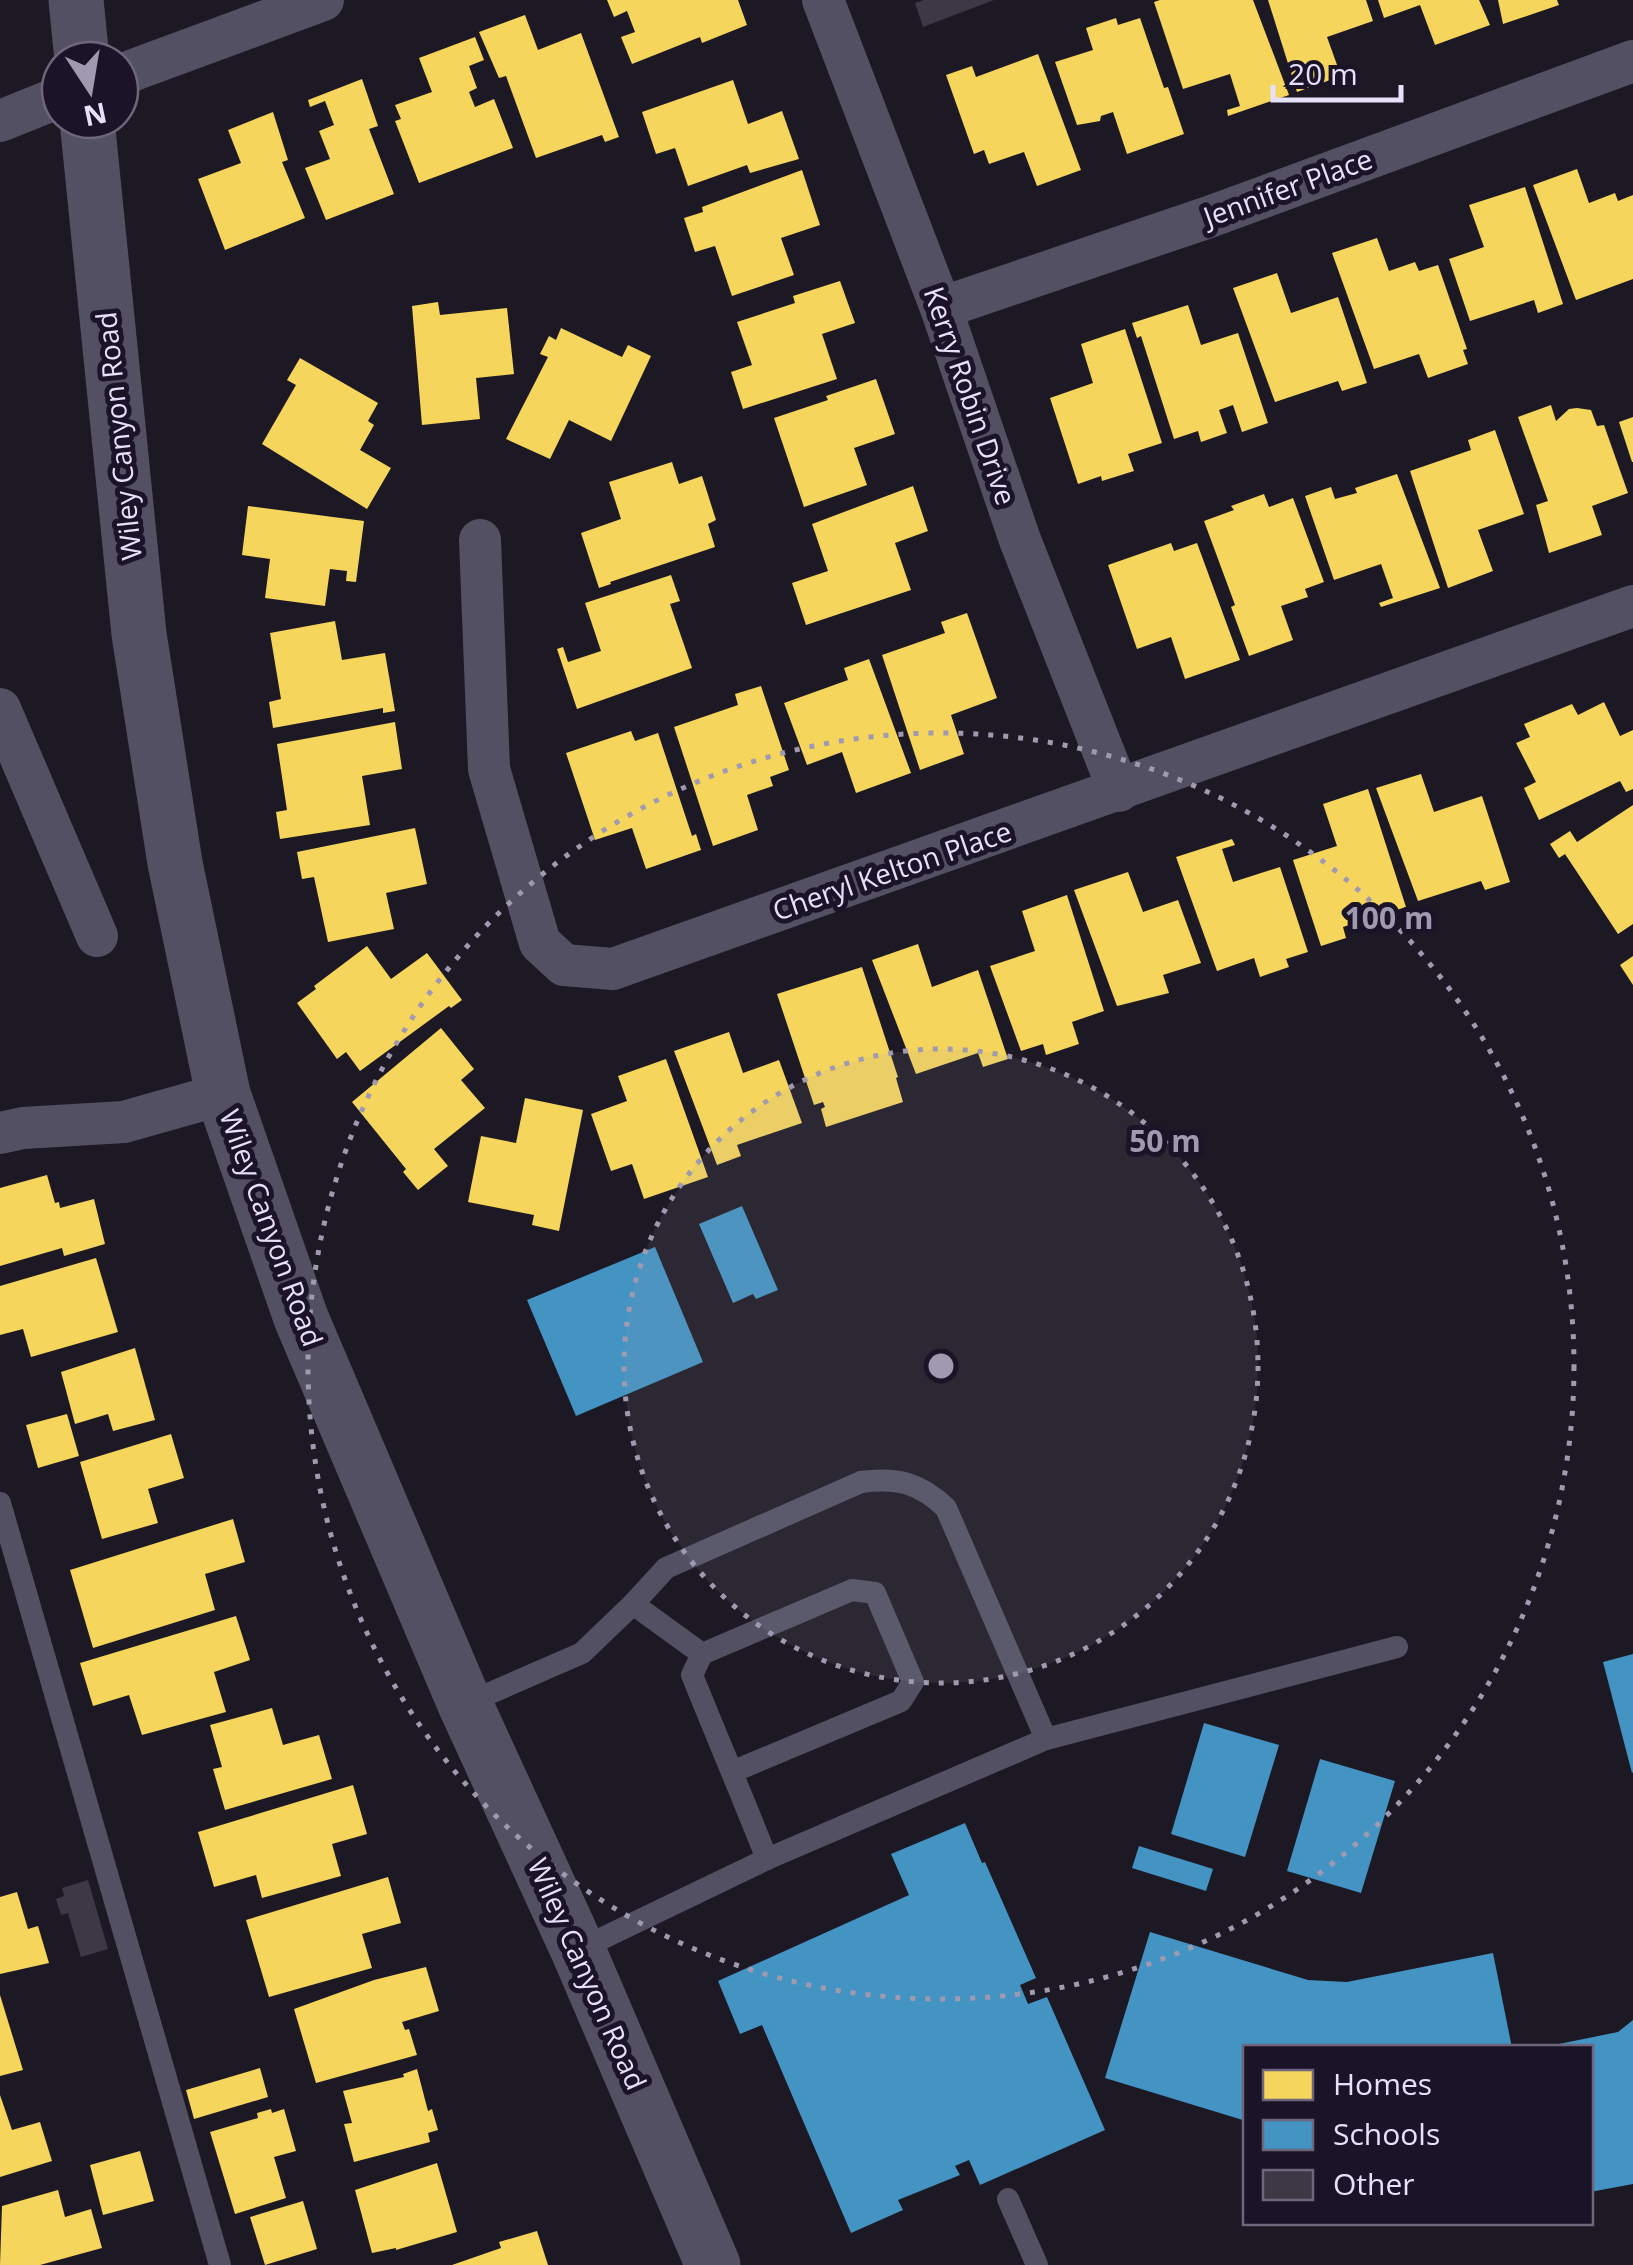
<svg xmlns="http://www.w3.org/2000/svg" width="1633" height="2265" font-family="'Open Sans',sans-serif">
<style>
.homes{fill:#f6d55c}
.schools{fill:#4393c3}
.building{fill:#3c3845}
.lines{fill:none;stroke-linecap:round;stroke-linejoin:round}
.service{stroke:#535063;stroke-width:22}
.minor{stroke:#535063;stroke-width:42}
.tertiary{stroke:#535063;stroke-width:55}
.ring{fill:none;stroke:#a09ab0;stroke-width:5;stroke-dasharray:5 10}
.labels{text-anchor:middle;stroke-width:10;stroke-linejoin:round;paint-order:stroke}
.street-label{font-size:28px;fill:#e7e0fb;stroke:#1b1429}
.centre{fill:#a09ab0;stroke:#1b1429;stroke-width:5}
.ring-label{font-size:30px;text-anchor:middle;font-weight:bold;fill:#a09ab0;stroke:#1b1429;stroke-width:10;stroke-linejoin:round;paint-order:stroke}
</style>
<rect width="100%" height="100%" fill="#1c1924"/>
<g class="homes">
<path d="M607,0h131l9,25 -45,18 -2,-6 -68,27 -11,-27 14,-5 -8,-21 -13,6z"/>
<path d="M1160,0h93l36,95 -61,21 -1,-6 13,-4 -10,-32 -47,15 -29,-87z"/>
<path d="M1268,0h98l7,21 -46,16 14,39 -44,16z"/>
<path d="M1378,0h101l11,25 -55,20 -15,-40 -36,13z"/>
<path d="M1498,0h59l2,5 -56,19z"/>
<path d="M525,15l13,35 43,-17 38,104 -14,5 -3,-7 -66,23 -30,-82 -7,2 -20,-46z"/>
<path d="M1116,18l2,7 22,-7 24,70 4,-1 16,47 -57,20 -14,-42 -12,4 -1,5 -23,4 -22,-63 38,-12 -7,-22z"/>
<path d="M475,37l9,23 -15,6 8,22 -8,4 6,15 19,-8 19,49 -94,35 -24,-62 6,-2 -6,-14 37,-13 -13,-34z"/>
<path d="M1038,54l43,116 -44,16 -13,-34 -35,12 -5,-14 -10,4 -28,-79 26,-9 4,11z"/>
<path d="M362,79l16,47 -9,3 25,65 -68,26 -21,-52 25,-9 -11,-28 15,-6 -9,-24 -15,6 -2,-7z"/>
<path d="M733,80l15,44 34,-13 17,48 -49,14 -3,-8 -59,21 -13,-38 -19,6 -14,-42z"/>
<path d="M273,112l15,48 -6,2 23,56 -80,32 -27,-71 43,-16 -13,-33z"/>
<path d="M1577,169l12,34 26,-10 3,8 15,-6v84l-57,21 -43,-115z"/>
<path d="M802,170l18,55 -39,13 13,37 -62,21 -17,-50 -20,6 -11,-34 19,-6 -1,-5z"/>
<path d="M1525,187l38,117 -25,9 -4,-13 -64,21 -21,-62 35,-12 -15,-42z"/>
<path d="M1377,238l12,33 26,-9 4,9 19,-6 29,84 -4,1 5,14 -40,14 -9,-24 -45,15 -42,-116z"/>
<path d="M1277,273l14,40 47,-16 29,86 -25,8 -4,-10 -63,21 -42,-114z"/>
<path d="M840,281l15,42 -33,11 15,45 -94,30 -12,-37 21,-7 -15,-43 58,-19 -2,-7z"/>
<path d="M438,302l2,13 67,-7 7,66 -38,4 4,41 -58,6 -10,-119z"/>
<path d="M1188,305l13,40 37,-12 30,90 -26,9 -9,-27 -14,5 8,23 -26,9 -3,-11 -24,8 -33,-103 -4,2 -5,-15z"/>
<path d="M561,328l61,29 6,-12 23,11 -40,85 -42,-21 -19,39 -44,-20 42,-82 -8,-3 9,-18 7,4z"/>
<path d="M1125,329l37,114 -34,11 6,17 -32,10 -1,-5 -23,8 -28,-86 43,-15 -12,-39z"/>
<path d="M300,358l78,45 -10,18 6,4 -14,25 31,18 -24,41 -105,-65 34,-59 -9,-5z"/>
<path d="M876,379l19,55 -41,14 13,37 -63,22 -30,-89 54,-18 -2,-4z"/>
<path d="M1551,405l5,16 13,-12 8,-1 14,2 6,16 7,-1 24,68 -36,13 10,29 -53,18 -13,-48 12,-4 -30,-84z"/>
<path d="M1633,417v45h-1l-13,-40z"/>
<path d="M1495,430l29,84 -46,16 15,41 -45,17 -38,-117 61,-21 -3,-10z"/>
<path d="M672,462l7,22 23,-8 14,44 -8,4 7,23 -105,35 1,2 -12,4 -18,-55 40,-14 -12,-37z"/>
<path d="M1397,474l43,114 -59,19 -2,-4 14,-5 -12,-34 -47,16 -29,-84 26,-9 4,12 22,-6 -2,-5z"/>
<path d="M913,486l15,45 -33,12 16,47 -105,35 -14,-42 36,-12 -16,-47z"/>
<path d="M1264,494l5,13 24,-9 31,84 -19,7 3,8 -27,9 12,34 -44,16 -18,-49 4,-2 -31,-84 30,-11 -3,-4z"/>
<path d="M248,506l116,15 -8,61 -10,-1 1,-10 -17,-2 -5,37 -60,-8 5,-39 -28,-4z"/>
<path d="M1171,543l3,8 23,-8 43,117 -55,19 -14,-42 -34,12 -29,-84z"/>
<path d="M671,575l9,26 -10,3 22,64 -115,41 -20,-60 6,-2 5,15 33,-11 -16,-48z"/>
<path d="M967,613l30,85 -46,17 13,39 -44,16 -38,-115 63,-22 -4,-11z"/>
<path d="M335,621l7,39 43,-7 10,58 -12,2v-5l-110,20 -4,-26 12,-3 -11,-66z"/>
<path d="M869,659l42,114 -55,20 -14,-41 -35,13 -23,-62 64,-23 -4,-12z"/>
<path d="M761,686l28,84 -19,7 3,9 -26,9 11,35 -45,16 -39,-119 64,-22 -3,-11z"/>
<path d="M1604,702l16,34 13,-6v59l-7,3 -6,-11 -81,39 -15,-32 12,-6 -20,-39 14,-6 -6,-13 48,-20 6,11z"/>
<path d="M395,722l7,47 -40,7 8,49 -90,14 -4,-27 11,-2 -10,-66z"/>
<path d="M631,731l4,10 23,-8 34,103 4,-2 5,16 -55,19 -14,-41 -37,12 -29,-87z"/>
<path d="M1421,774l13,38 48,-16 28,86 -25,8 -4,-9 -63,20 -42,-113z"/>
<path d="M1368,789l38,118 -63,20 3,11 -25,8 -28,-86 44,-14 -14,-42z"/>
<path d="M1633,805v119l-15,10 -53,-80 -6,4 -9,-14 20,-13 7,11z"/>
<path d="M415,828l12,56 -41,9 8,36 -66,13 -14,-65 -12,2 -5,-27z"/>
<path d="M1232,839l3,6 -13,4 11,33 47,-15 28,85 -22,7 3,8 -29,10 -6,-19 -37,13 -41,-114z"/>
<path d="M1128,872l15,40 35,-12 23,63 -38,12 6,18 -52,13 -43,-116z"/>
<path d="M1067,895l37,116 -32,11 7,22 -33,11 -3,-11 -22,7 -31,-85 45,-15 -13,-40z"/>
<path d="M918,944l14,43 46,-17 30,89 -25,8 -5,-14 -62,21 -44,-114z"/>
<path d="M367,946l24,33 36,-26 35,47 -11,8 -2,-2 -89,65 -14,-19 -9,7 -40,-56 19,-14 -2,-3z"/>
<path d="M1633,956v29l-13,-20z"/>
<path d="M862,967l36,110 -2,1 7,24 -77,25 -5,-18 4,-2 -2,-5 -9,3 -37,-111z"/>
<path d="M441,1028l33,41 -13,11 24,28 -51,41 14,17 -30,24 -15,-18 3,-3 -54,-67z"/>
<path d="M729,1032l14,41 36,-13 23,63 -65,22 4,11 -24,9 -43,-114z"/>
<path d="M666,1059l42,118 -64,22 -12,-35 -21,7 -20,-57 36,-13 -9,-25z"/>
<path d="M525,1098l58,12 -24,121 -27,-6 2,-10 -66,-13 13,-66 35,7z"/>
<path d="M47,1175l8,28 4,-1 1,6 34,-9 11,45 -41,12 -2,-8 -62,18v-78z"/>
<path d="M96,1258l22,74 -87,25 -8,-28 -23,6v-49z"/>
<path d="M135,1348l20,72 -42,11 -5,-17 -33,10 -14,-52z"/>
<path d="M67,1414l12,42 -41,12 -12,-43z"/>
<path d="M171,1434l13,44 -36,11 10,34 -56,16 -22,-77z"/>
<path d="M233,1519l12,43 -40,12 10,36 -122,38 -23,-78z"/>
<path d="M236,1616l14,44 -36,12 12,40 -84,23 -13,-40 -36,11 -13,-43z"/>
<path d="M272,1708l11,37 36,-10 13,44 -107,31 -12,-41 9,-2 -12,-42z"/>
<path d="M353,1785l14,49 -35,10 9,32 -79,22 -6,-23 -42,12 -16,-55z"/>
<path d="M388,1877l13,46 -39,11 10,34 -103,29 -23,-77z"/>
<path d="M17,1892l11,37 10,-3 11,37 -49,11v-77z"/>
<path d="M426,1967l13,44 -37,11 3,8 4,-1 8,26 -101,28 -22,-74 80,-29z"/>
<path d="M0,1995l23,75 -23,6z"/>
<path d="M260,2068l8,29 -74,22 -8,-29z"/>
<path d="M417,2069l11,42 4,-2 6,21 -10,3 2,9 -76,20 -10,-38 8,-1 -9,-32 61,-14 -1,-3z"/>
<path d="M0,2095l12,35 28,-8 12,39 -52,16z"/>
<path d="M271,2109l1,4 12,-4 12,42 -22,6 12,41 -51,16 -25,-82 48,-14 -1,-5z"/>
<path d="M140,2151l14,50 -51,14 -13,-50z"/>
<path d="M437,2163l20,69 -61,18v-2l-24,5 -17,-63z"/>
<path d="M58,2190l7,27 26,-8 11,39 -62,17h-40l2,-59z"/>
<path d="M303,2201l14,48 -52,16 -15,-48z"/>
<path d="M537,2231l11,34h-96l49,-17 -2,-6z"/>
</g>
<g class="schools">
<path d="M742,1206l36,84 -22,9 -3,-5 -20,9 -34,-79z"/>
<path d="M655,1247l48,115 -127,54 -49,-116z"/>
<path d="M1633,1654v118l-1,1 -29,-111z"/>
<path d="M1204,1723l75,22 -34,112 -74,-23z"/>
<path d="M1320,1759l75,22 -34,112 -74,-22z"/>
<path d="M965,1823l17,40 3,-1 51,116 -16,7 8,19 19,-7 58,133 -125,55 -11,-25 -14,6 5,9 -62,25 5,10 -52,23 -89,-208 -22,9 -22,-53 191,-86 -18,-41z"/>
<path d="M1139,1846l74,23 -7,22 -74,-23z"/>
<path d="M1150,1932l158,48 39,2 146,-29 19,95h-266v73l-141,-43z"/>
<path d="M1633,2020v164l-43,8v-144l-41,-2 69,-14z"/>
</g>
<g class="building">
<path d="M924,0h70l-71,27 -8,-24z"/>
<path d="M88,1880l20,69 -27,8 -13,-44 -7,2 -5,-16 8,-3 -2,-8z"/>
</g>
<g class="lines">
<g class="service">
<path d="M0,1503l220,762"/>
<path d="M633,1604l33,-36 195,-86c36,-5 59,1 85,26l100,231"/>
<path d="M465,1704l117,-51 51,-49 69,50"/>
<path d="M732,1772l169,-71 12,-19 -38,-89 -23,-3 -150,64 -10,21c25,62 51,123 75,184"/>
<path d="M578,1950l189,-91 279,-120 351,-92"/>
<path d="M1008,2199l29,66"/>
</g>
<g class="minor">
<path d="M823,0l118,308 79,232 99,251"/>
<path d="M120,75l203,-75"/>
<path d="M0,121l60,-24"/>
<path d="M941,308l268,-91 424,-156"/>
<path d="M480,540l9,229 51,174 24,22 49,4 1020,-363"/>
<path d="M0,709l97,227"/>
<path d="M0,1133l23,-5 101,-6 99,-28"/>
</g>
<g class="tertiary">
<path d="M76,0l6,60"/>
<path d="M87,120l52,514 36,229 48,231 78,224 164,386 113,246 135,315"/>
</g>
</g>
<circle cx="941" cy="1366" r="317" fill="#a09ab0" fill-opacity=".12"/>
<g class="ring">
<circle cx="941" cy="1366" r="317"/>
<circle cx="941" cy="1366" r="633"/>
</g>
<g class="labels">
<g class="street-label">
<text transform="translate(1288 188) rotate(-20)" y="10">Jennifer Place</text>
<text transform="translate(970 396) rotate(71)" y="10">Kerry Robin Drive</text>
<text transform="translate(119 436) rotate(-96)" y="10">Wiley Canyon Road</text>
<text transform="translate(892 871) rotate(-19)" y="10">Cheryl Kelton Place</text>
<text transform="translate(271 1228) rotate(70)" y="10">Wiley Canyon Road</text>
<text transform="translate(587 1974) rotate(66)" y="10">Wiley Canyon Road</text>
</g>
</g>
<circle cx="941" cy="1366" r="15" class="centre"/>
<g class="ring-label">
<text x="1389" y="929">100 m</text>
<text x="1165" y="1152">50 m</text>
</g>
<rect x="1243" y="2045" width="350" height="180" fill="#1b1429" stroke="#6d667d" stroke-width="2.5"/>
<rect x="1263" y="2070" width="50" height="30" fill="#f6d55c" stroke="#6d667d" stroke-width="2.5"/>
<text x="1333" y="2095" font-size="30" fill="#e7e0fb">Homes</text>
<rect x="1263" y="2120" width="50" height="30" fill="#4393c3" stroke="#6d667d" stroke-width="2.5"/>
<text x="1333" y="2145" font-size="30" fill="#e7e0fb">Schools</text>
<rect x="1263" y="2170" width="50" height="30" fill="#3c3845" stroke="#6d667d" stroke-width="2.5"/>
<text x="1333" y="2195" font-size="30" fill="#e7e0fb">Other</text>
<g transform="translate(90 90) rotate(168)"><circle r="48" fill="#1b1429" stroke="#6d667d" stroke-width="2.5"/>
<path d="M0-8L18 38L0 25L-18 38Z" fill="#a09ab0"/>
<text y="-15" font-size="28" font-weight="bold" text-anchor="middle" fill="#e7e0fb">N</text>
</g>
<path d="M1273 85v15h128v-15" fill="none" stroke="#e7e0fb" stroke-width="5"/>
<text x="1288" y="85" font-size="30" fill="#e7e0fb" stroke="#1b1429" stroke-width="8" paint-order="stroke">20 m</text>
</svg>
